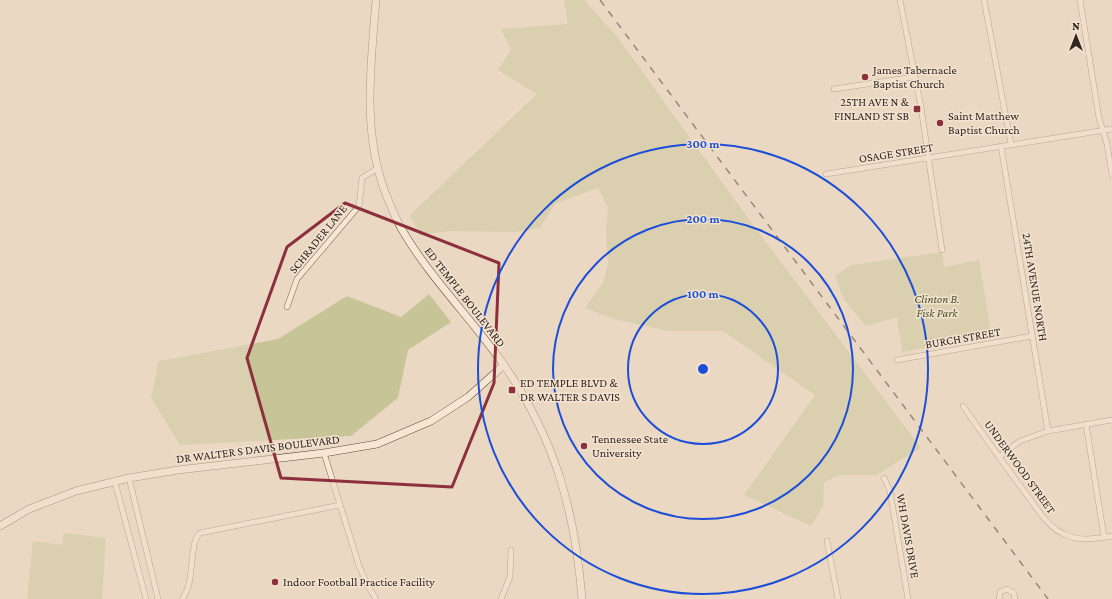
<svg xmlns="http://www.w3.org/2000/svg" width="1112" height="599" font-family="'Crimson Pro',serif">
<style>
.green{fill:#c7c597}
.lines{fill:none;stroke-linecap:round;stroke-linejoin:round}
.street-casing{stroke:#826a5b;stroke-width:6}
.secondary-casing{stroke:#644b3e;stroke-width:8}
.street{stroke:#f5e7d4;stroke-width:5}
.secondary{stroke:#f5e7d4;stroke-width:7}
.rail{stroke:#33251e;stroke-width:1.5;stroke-dasharray:7 7;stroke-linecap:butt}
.marked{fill:none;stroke:#8c303e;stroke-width:3;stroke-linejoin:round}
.ring{fill:none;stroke:#1d4ed8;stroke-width:2}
.poi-dot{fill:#8c303e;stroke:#f2e3d1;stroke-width:1.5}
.labels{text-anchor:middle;stroke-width:3;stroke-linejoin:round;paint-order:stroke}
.poi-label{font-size:12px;fill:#33251e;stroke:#f2e3d1;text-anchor:start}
.street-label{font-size:12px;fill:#33251e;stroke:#f2e3d1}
.park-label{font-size:12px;font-style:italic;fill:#494e26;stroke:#f2e3d1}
.centre{fill:#1d4ed8;stroke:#f2e3d1;stroke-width:2}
.ring-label{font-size:12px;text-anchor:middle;font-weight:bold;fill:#1d4ed8;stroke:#f2e3d1;stroke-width:3;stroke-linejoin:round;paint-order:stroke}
</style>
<rect width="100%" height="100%" fill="#ead8c2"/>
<g class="green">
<path d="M564,0h20l34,38 135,187 168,223 -45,27h-36l-16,7 -1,24 -12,20 -67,-31 71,-100 -92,-64h-55l-54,-12 -29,-11 18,-25 5,-18 -2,-30 2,-28 -10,-19 -43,16 -15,24 -24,4 -67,-1 -29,4 -10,-20 127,-121 -39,-24 13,-20 -10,-21 67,-5z"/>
<path d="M942,252l2,15 35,-7 13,77 -90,15 -5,-35 -31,9 -22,-26 -9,-24 16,-11z"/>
<path d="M429,294l22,28 -43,28 -10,48 -47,38 -171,9 -29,-47 8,-37 119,-22 69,-43 54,21z"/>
<path d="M64,533l42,5 -4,61h-75l6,-58 29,4z"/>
</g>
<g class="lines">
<g class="street-casing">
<g id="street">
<path d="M900,0l21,107 21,143"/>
<path d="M984,0l27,144"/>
<path d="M1080,0l19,118 8,26 5,31"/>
<path d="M834,89l80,-12"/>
<path d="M1001,146l47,285"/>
<path d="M826,174l286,-45"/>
<path d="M287,307l10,-28 62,-73 3,-28 16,-10"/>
<path d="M897,360l135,-24"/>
<path d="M963,406c21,30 42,60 64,89 10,13 20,31 35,38 16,9 32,6 50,3"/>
<path d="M1086,424l18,113"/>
<path d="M324,453l35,113 9,20 8,13"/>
<path d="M999,457l21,-16 28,-10 64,-11"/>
<path d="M129,478l29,121"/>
<path d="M884,478l6,13 18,108"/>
<path d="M115,482l31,117"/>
<path d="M827,541l11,58"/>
<path d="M182,599c14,-16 6,-56 18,-66l140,-28"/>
<path d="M501,599l9,-22 1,-27"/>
<path d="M999,599l1,-7 7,-3 7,4 1,6"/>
</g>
</g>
<g class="secondary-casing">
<g id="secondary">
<path d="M376,0c-5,63 -14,131 9,192 5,12 10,25 16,36 28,49 71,91 103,137 51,74 71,145 78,234"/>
<path d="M0,526l29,-17 47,-18 53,-13 49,-8 146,-17 53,-9 54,-23 37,-24 36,-32"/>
</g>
</g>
<use href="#street" class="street"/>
<use href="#secondary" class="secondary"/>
<path class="rail" d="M600,0l448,599"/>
</g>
<path d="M0 0H1112V599H0ZM345,203l154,60 -5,120 -42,104 -171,-9 -34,-120 40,-111z" fill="#ead8c2" fill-opacity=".55" fill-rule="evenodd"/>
<path class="marked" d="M345,203l154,60 -5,120 -42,104 -171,-9 -34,-120 40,-111z"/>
<g class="ring">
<circle cx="703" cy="369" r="75"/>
<circle cx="703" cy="369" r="150"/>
<circle cx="703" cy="369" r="225"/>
</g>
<g class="poi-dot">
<circle cx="865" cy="77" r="4"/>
<rect x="913" y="105" width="8" height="8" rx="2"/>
<circle cx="940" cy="123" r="4"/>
<rect x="508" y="386" width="8" height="8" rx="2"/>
<circle cx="584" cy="446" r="4"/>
<circle cx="275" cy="582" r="4"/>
</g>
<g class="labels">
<g class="poi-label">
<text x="873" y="74">James Tabernacle<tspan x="873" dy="14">Baptist Church</tspan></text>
<text x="909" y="106" text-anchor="end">25TH AVE N &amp;<tspan x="909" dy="14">FINLAND ST SB</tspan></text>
<text x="948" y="120">Saint Matthew<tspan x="948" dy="14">Baptist Church</tspan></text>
<text x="520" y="387">ED TEMPLE BLVD &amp;<tspan x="520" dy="14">DR WALTER S DAVIS</tspan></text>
<text x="592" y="443">Tennessee State<tspan x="592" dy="14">University</tspan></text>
<text x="283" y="586">Indoor Football Practice Facility</text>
</g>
<g class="street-label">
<text transform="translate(896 153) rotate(-9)" y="4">OSAGE STREET</text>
<text transform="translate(318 239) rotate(-51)" y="4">SCHRADER LANE</text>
<text transform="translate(1035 287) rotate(81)" y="4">24TH AVENUE NORTH</text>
<text transform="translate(465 297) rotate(52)" y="4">ED TEMPLE BOULEVARD</text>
<text transform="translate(963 338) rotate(-10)" y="4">BURCH STREET</text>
<text transform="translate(258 449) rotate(-7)" y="4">DR WALTER S DAVIS BOULEVARD</text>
<text transform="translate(1020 467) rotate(54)" y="4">UNDERWOOD STREET</text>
<text transform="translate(908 536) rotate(80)" y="4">WH DAVIS DRIVE</text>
</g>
<g class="park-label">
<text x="937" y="303">Clinton B.<tspan x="937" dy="14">Fisk Park</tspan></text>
</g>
</g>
<circle cx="703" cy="369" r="6" class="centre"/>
<g class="ring-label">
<text x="703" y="148">300 m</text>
<text x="703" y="223">200 m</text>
<text x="703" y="298">100 m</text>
</g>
<g transform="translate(1076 36)" stroke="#f2e3d1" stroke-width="3" paint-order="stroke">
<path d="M0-3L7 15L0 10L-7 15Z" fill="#33251e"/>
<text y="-6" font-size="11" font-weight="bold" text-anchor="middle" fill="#33251e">N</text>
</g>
</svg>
